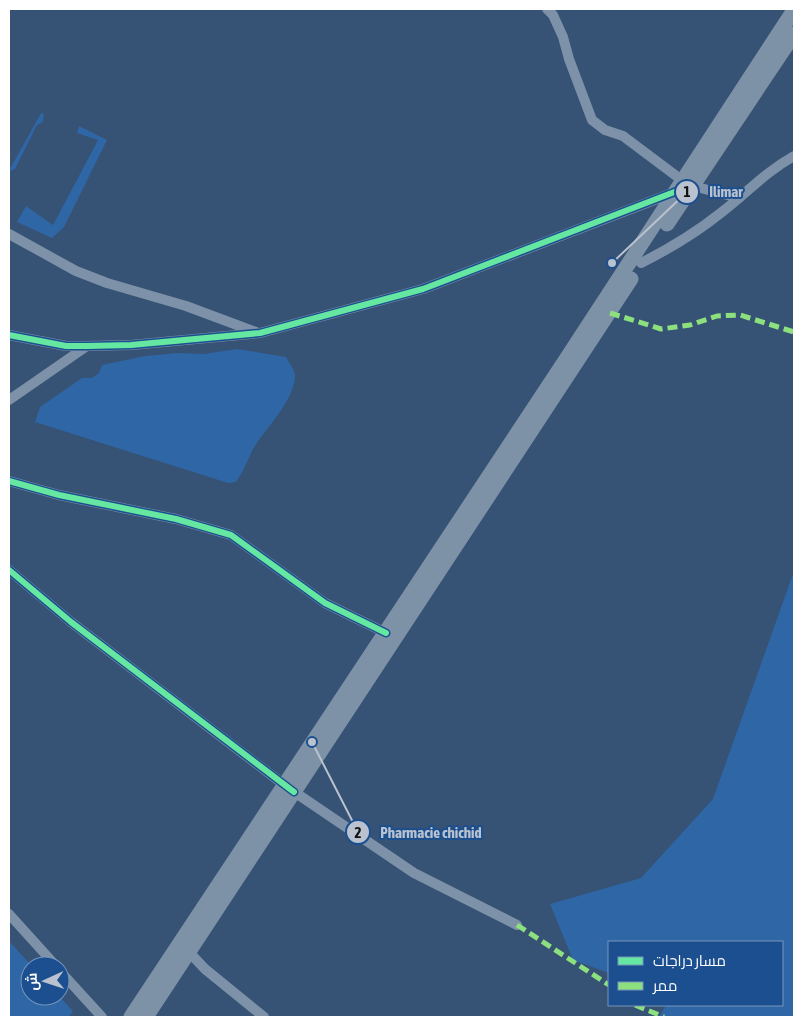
<svg xmlns="http://www.w3.org/2000/svg" width="803" height="1026" font-family="'Asap Condensed',Cairo,sans-serif">
<style>
.green{fill:#2f66a5}
.lines{fill:none;stroke-linecap:round;stroke-linejoin:round}
.minor{stroke:#7d92a8;stroke-width:10}
.highway{stroke:#7e92a7;stroke-width:15}
.quiet{stroke:#8de07e;stroke-width:5;stroke-dasharray:10 5;stroke-linecap:butt}
.cycleway-casing{stroke:#1b4f8f;stroke-width:9}
.cycleway{stroke:#66e7a1;stroke-width:6}
.leader{fill:none;stroke:#b9c2ce;stroke-width:2}
.callout-dot{fill:#b9c2ce;stroke:#1b4f8f;stroke-width:2}
.mark-label{font-size:15px;text-anchor:middle;font-weight:bold;fill:#111}
.callout-label{font-size:15px;text-anchor:middle;font-weight:bold;fill:#b9c2ce;stroke:#1b4f8f;stroke-width:4;stroke-linejoin:round;paint-order:stroke}
</style>
<rect width="100%" height="100%" fill="#365274"/>
<g class="green">
<path d="M41,113l3,1 -1,8 -6,3 -22,44 -6,2v-5l2,1z"/>
<path d="M79,126l28,14 -43,87 -12,11 -35,-16 9,-16 27,19 45,-85 -21,-7z"/>
<path d="M237,349l49,8c3,6 10,14 9,21 -4,28 -30,50 -43,73 -5,11 -9,21 -16,31l-8,1 -193,-61 5,-15 42,-29h10l7,-5 3,-8 43,-9 33,-3 26,1z"/>
<path d="M794,571v446h-135l7,-12h116v-63h-173v31l-36,-13 -23,-56 91,-26 72,-79z"/>
<path d="M9,941l23,25 -2,30h29l14,15 -4,6h-60z"/>
</g>
<g class="lines">
<g class="minor">
<path d="M547,9l6,6 10,22 6,22 23,61 13,10 18,6 60,45"/>
<path d="M693,186l46,12"/>
<path d="M9,234l67,37 31,12 79,23 70,26"/>
<path d="M641,263c28,-14 56,-31 81,-51 26,-20 42,-39 72,-56"/>
<path d="M9,335l57,11h21l44,-1 129,-12 163,-44 252,-97"/>
<path d="M9,400l78,-54"/>
<path d="M9,481l50,14 117,24 55,16 94,68 61,30"/>
<path d="M9,570l62,52 216,165 127,86 103,52"/>
<path d="M9,914l47,52"/>
<path d="M188,951l17,18 59,48"/>
<path d="M60,971l42,46"/>
</g>
<g class="highway">
<path d="M667,224l127,-190"/>
<path d="M131,1017l434,-656 229,-351"/>
<path d="M146,1017l485,-738"/>
</g>
<g class="quiet">
<path d="M610,313l51,16 29,-4 27,-9 23,-1 54,17"/>
<path d="M517,925l92,60"/>
<path d="M635,1005l29,12"/>
</g>
<g class="cycleway-casing">
<g id="cycleway">
<path d="M9,335l57,11h21l44,-1 129,-12 163,-44 254,-98"/>
<path d="M9,481l50,14 117,24 55,16 94,68 61,30"/>
<path d="M9,570l62,52 223,170"/>
</g>
</g>
<use href="#cycleway" class="cycleway"/>
</g>
<path class="leader" d="M612 263L687 192M312 742L358 832"/>
<g class="callout-dot">
<circle cx="612" cy="263" r="5"/>
<circle cx="312" cy="742" r="5"/>
<circle cx="687" cy="192" r="12"/>
<circle cx="358" cy="832" r="12"/>
</g>
<g class="mark-label">
<text x="687" y="197">1</text>
<text x="358" y="838">2</text>
</g>
<g class="callout-label">
<text x="726" y="197">Ilimar</text>
<text x="431" y="838">Pharmacie chichid</text>
</g>
<rect width="803" height="1026" fill="none" stroke="#ffffff" stroke-width="20"/>
<rect x="608" y="941" width="175" height="65" fill="#1b4f8f" stroke="#7695bc"/>
<rect x="618" y="957" width="25" height="8" fill="#66e7a1" stroke="#7695bc"/>
<text x="653" y="966" font-size="15" fill="#ffffff">مسار دراجات</text>
<rect x="618" y="982" width="25" height="8" fill="#8de07e" stroke="#7695bc"/>
<text x="653" y="991" font-size="15" fill="#ffffff">ممر</text>
<g transform="translate(45 981) rotate(267)"><circle r="24" fill="#1b4f8f" stroke="#7695bc"/>
<path d="M0-4L9 19L0 12L-9 19Z" fill="#b9c2ce"/>
<text y="-8" font-size="14" font-weight="bold" text-anchor="middle" fill="#ffffff">ش</text>
</g>
</svg>
